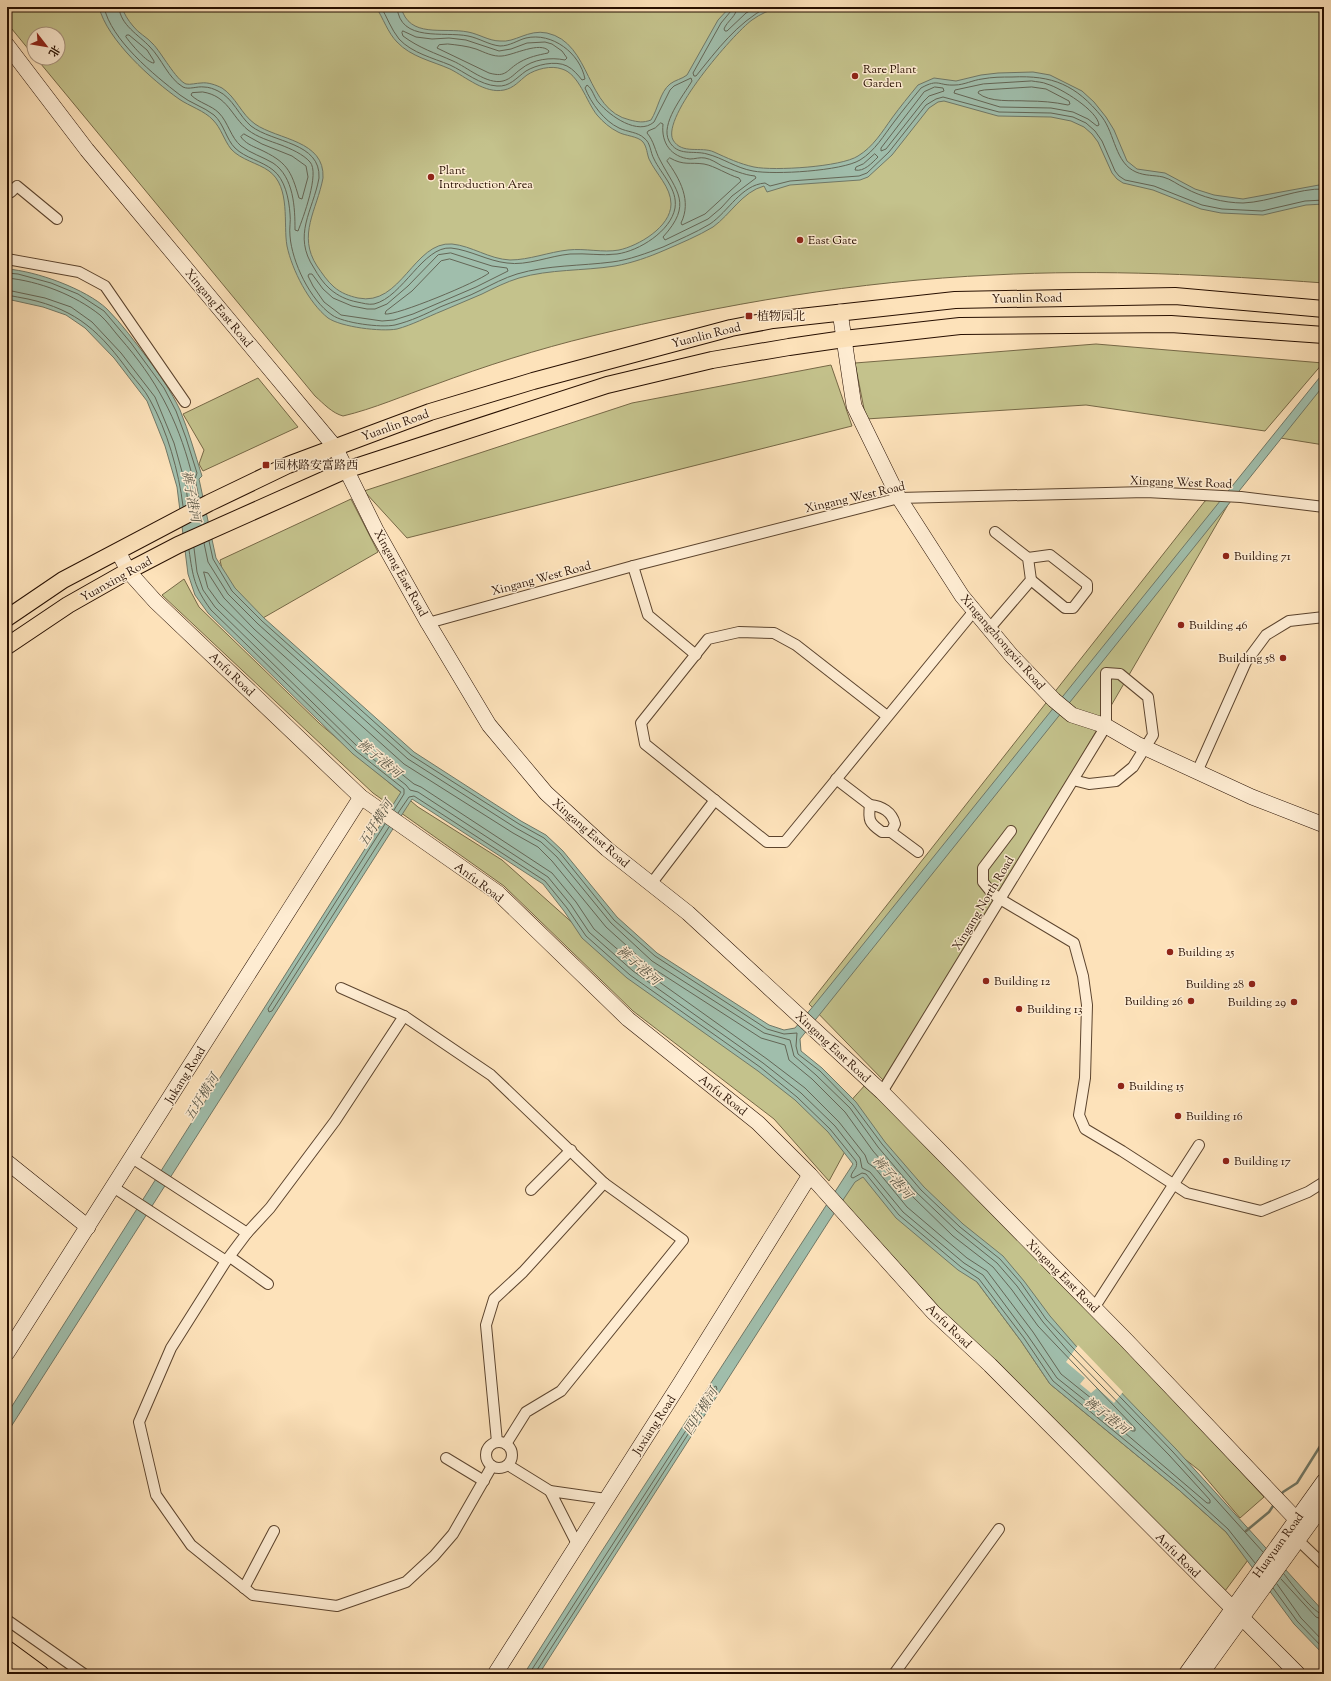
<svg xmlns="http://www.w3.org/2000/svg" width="1331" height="1681" font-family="'Sorts Mill Goudy','Noto Serif SC',serif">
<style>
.green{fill:#c4c28c;stroke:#766846}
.water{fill:#a0beac;stroke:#707867}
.pier{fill:#fde2ba}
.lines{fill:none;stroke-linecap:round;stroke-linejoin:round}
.shore{stroke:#646656;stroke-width:1}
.stream{stroke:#707867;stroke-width:2.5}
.street-casing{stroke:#5c442e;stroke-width:12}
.secondary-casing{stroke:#270f00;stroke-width:16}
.primary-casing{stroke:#270f00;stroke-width:18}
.street{stroke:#feecd2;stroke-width:10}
.secondary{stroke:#feecd2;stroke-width:15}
.primary{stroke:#fde2ba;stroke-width:16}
.poi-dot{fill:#8f2418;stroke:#feecd2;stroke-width:1.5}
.labels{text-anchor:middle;stroke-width:3;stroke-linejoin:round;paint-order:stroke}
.poi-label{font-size:12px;fill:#270f00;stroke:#feecd2;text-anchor:start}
.street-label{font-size:12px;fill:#270f00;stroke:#feecd2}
.water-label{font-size:13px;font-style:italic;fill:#575545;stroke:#feecd2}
</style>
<rect width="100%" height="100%" fill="#fde2ba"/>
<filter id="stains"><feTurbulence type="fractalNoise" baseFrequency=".005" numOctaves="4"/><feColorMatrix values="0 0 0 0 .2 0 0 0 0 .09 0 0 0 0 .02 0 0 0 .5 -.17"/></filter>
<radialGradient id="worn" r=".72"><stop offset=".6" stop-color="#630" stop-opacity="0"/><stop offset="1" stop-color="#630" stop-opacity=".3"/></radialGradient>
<g class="green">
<path d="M7,7h1317v276c-110,-8 -220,-14 -331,-8 -135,6 -270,29 -401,61 -54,13 -107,30 -158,49 -29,10 -61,24 -91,31 -11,-3 -19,-12 -28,-20l-279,-338h22v-24h-24v22l-27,-33z"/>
<path d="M1096,344l227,19 -58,68 -179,-26 -220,14 -11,-56z"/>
<path d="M831,365l21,61 -445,112 -43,-47 268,-88z"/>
<path d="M258,378l40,49 -95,44 -4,-7 5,-14 -21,-36z"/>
<path d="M1324,379v66l-50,-8z"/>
<path d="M1236,491l-231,397 -121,193 -75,-77 396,-503z"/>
<path d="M351,499l27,53 -122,70 -29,-30 -7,-32z"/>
<path d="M184,579l15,28 121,117 98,83 84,53 102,91 167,116 77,79 -19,35 -55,-62 -141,-108 -129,-125 -131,-93 -211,-198z"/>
<path d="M866,1084l256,259 142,154 -24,21 -40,-47 -86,-68 -187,-203 -80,-95z"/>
<path d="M862,1163l115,119 44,59 29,43 129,106 47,42 22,28 -23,31 -287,-285 -99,-109z"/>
</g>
<g class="water">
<path d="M99,7h23c2,7 6,13 11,19 5,7 14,11 20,18 8,8 23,36 33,40 4,1 11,-1 15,-1 7,-1 15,2 21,5 14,9 19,26 33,36 23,16 70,16 68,54 -6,32 -26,57 -6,88 5,7 10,15 17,21 7,6 15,9 24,11 43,9 56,-57 94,-54 20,2 37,15 58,16 19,0 39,-8 58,-10 17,-2 35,3 51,0 19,-4 52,-23 52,-46 0,-17 -15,-30 -22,-45 -2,-5 -2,-12 -6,-17 -5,-6 -18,-6 -25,-10 -8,-4 -15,-10 -21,-17 -11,-14 -18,-41 -35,-46 -11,-4 -26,0 -35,6 -8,6 -13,13 -23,15 -19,4 -38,-13 -54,-21 -18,-8 -39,-12 -53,-27 -9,-9 -14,-24 -21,-35h25c8,32 42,20 67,25 11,2 21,9 32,9 15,2 28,-12 47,-8 45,10 38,77 83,87 8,2 13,3 21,0 7,-11 9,-28 19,-36 5,-4 12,-5 17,-9l31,-55 12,-13h49c-9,3 -19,7 -27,13 -19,14 -91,97 -79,120 9,15 28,6 41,12 13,6 26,12 40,15 20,4 87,0 104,-11 15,-9 24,-24 34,-38 8,-11 17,-22 26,-33l16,-7 22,3 25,-6 17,-2 35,-1 17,3 32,16 12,11 12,15 8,13 13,31 10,8 28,4 30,16 19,6 29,4 76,-14h5v19l-18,1 -43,10 -42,-2 -20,-4 -48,-19 -30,-7 -6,-4 -5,-6 -14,-31 -6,-8 -8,-7 -13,-6 -20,-4 -53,-1 -54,-15 -6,1 -9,6 -37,47 -24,22 -8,3 -70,5 -23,7 -3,-6c-22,6 -33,28 -51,41 -15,9 -32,16 -48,23 -16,7 -33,13 -50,16 -32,5 -65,3 -96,12 -13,4 -25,10 -37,16 -13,6 -27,11 -40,17 -15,6 -30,14 -45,18 -16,3 -56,-2 -69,-11 -19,-15 -36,-48 -41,-72 -4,-22 4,-59 -18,-75 -11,-8 -28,-11 -38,-22 -7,-9 -10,-21 -18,-29 -8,-9 -24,-14 -34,-21 -27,-19 -72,-59 -80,-92z"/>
<path d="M7,269c29,2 79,20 100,40 15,15 28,33 41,50 12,16 23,32 32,51 9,22 15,44 22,66l-3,3 17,79 19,30 29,30 150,134 107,69 25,14 17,16 54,66 40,36 112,72 15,5 11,-2 20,-24 509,-632v13l-524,654 1,12 21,17 34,34 29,40 39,45 39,37 40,32 21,25 26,35 26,30 100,103 148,163v43l-30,-31 -68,-92 -47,-42 -129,-106 -29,-43 -44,-59 -19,-12 -62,-52 -33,-41 -8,5 -26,39 -290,453h-15l74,-117 255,-393 -25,-32 -33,-32 -37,-29 -131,-93 -45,-40 -18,-27 -21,-27 -131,-85 -405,634v-19l394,-622 -48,-38 -145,-141 -13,-18 -7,-21 -11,-87 -12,-41 -18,-45 -33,-43 -29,-30 -19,-13 -23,-8 -36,-8z"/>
</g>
<path class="pier" d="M1078,1345l45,47 -9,11 -17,-15 -6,5 -11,-9 5,-6 -19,-16z"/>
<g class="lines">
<g class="shore">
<path d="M104,7c7,33 50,68 76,88 10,8 24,12 34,20 10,9 12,24 21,33 10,10 27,13 38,22 12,9 16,29 17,44 1,7 -1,14 0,22 2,26 20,64 42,79 11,8 49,13 63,10 16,-4 31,-11 45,-18 14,-6 28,-10 41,-17 12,-6 23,-12 36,-16 30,-9 64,-8 95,-12 17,-2 35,-9 51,-15 15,-7 32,-14 47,-23 19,-13 31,-39 55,-41l5,3 20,-5 69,-5 8,-3 22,-21 37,-47 10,-6 7,-2 56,15 52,1 22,4 13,6 9,8 7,10 13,30 4,5 6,4 29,6 48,19 20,4 40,2 43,-10 19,-1"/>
<path d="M119,7c1,18 20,28 31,40 12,12 18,31 33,40 6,3 14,-1 21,0 5,0 10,2 14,4 15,7 21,25 33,35 22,17 70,16 68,52 -6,33 -27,57 -5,90 4,7 9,15 16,21 8,7 17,11 27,13 6,1 11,3 17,2 29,-7 49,-58 77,-56 19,2 37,13 56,15 20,3 42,-7 63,-9 16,-1 32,2 47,0 22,-3 54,-23 58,-46 3,-19 -14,-34 -21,-49 -4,-7 -3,-16 -10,-21 -6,-6 -17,-6 -25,-10 -15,-7 -28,-25 -34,-40l2,-3c6,4 7,13 12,18 11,13 39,33 55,19l16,-32 4,-4 17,-8 1,3c-9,15 -32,43 -23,60 9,16 24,9 38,13 16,4 29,14 46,17 21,4 89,0 107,-11 15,-9 24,-25 34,-38 9,-12 18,-23 27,-34 18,-10 17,-2 34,-3 9,0 18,-5 27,-6 10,-2 20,-2 30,-2 41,-2 64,8 90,40 13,17 13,46 34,55 9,4 18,3 27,5 8,2 15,8 22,11 16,9 39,15 58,15 27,-1 55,-15 81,-14"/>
<path d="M381,7c6,10 10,22 18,32 13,14 34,19 51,26 15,7 30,20 47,21 13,1 19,-8 29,-15 10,-6 29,-11 41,-5 6,3 11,9 15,14l3,-1c-5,-26 -33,-47 -59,-41 -8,2 -16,8 -26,8 -11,-1 -21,-8 -32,-10 -24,-5 -68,7 -71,-29"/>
<path d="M732,7l-1,4 -10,12 -28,50 1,3h2c22,-27 40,-52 71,-69"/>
<path d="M737,7c0,9 -10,14 -13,22l1,2h2l19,-18 11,-6"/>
<path d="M403,31l13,6 16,2 17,-1 17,2 33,11 12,-2 16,-6 18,-1 7,2 10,7 5,7 -2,2c-14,-3 -32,-1 -44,9 -6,4 -10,10 -18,12 -16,4 -36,-14 -50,-20 -18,-8 -34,-13 -50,-25l-1,-3z"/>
<path d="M127,35h2l18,15 7,11v2c-7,0 -23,-19 -28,-26z"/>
<path d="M448,44c9,1 19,2 28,5 8,3 17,8 26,7 12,-1 38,-15 47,-5l-1,2c-10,2 -19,4 -28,9 -14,8 -13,16 -31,11l-52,-25 2,-3z"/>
<path d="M1032,81c5,1 11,1 15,3 14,4 51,27 52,41l-2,1 -9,-7 -15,-7 -22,-4 -51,-1 -46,-14 1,-3 28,-6z"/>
<path d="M935,87l8,1 1,3 -15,5 -6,6 -37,47 -5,2v-3l43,-56z"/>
<path d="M1032,87l14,2 23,12 1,3 -2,1c-14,-3 -27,-4 -41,-4 -15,-1 -37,2 -49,-8l1,-2 5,-1z"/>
<path d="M203,92c25,4 28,24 45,38 9,7 22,11 33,15 10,4 22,9 29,17 10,11 -7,56 -12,69l-3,-1c0,-22 -1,-53 -22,-67 -10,-6 -23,-10 -32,-17 -10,-8 -13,-24 -22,-33 -8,-8 -20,-10 -28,-18l1,-2z"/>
<path d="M661,123l2,1c-2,19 8,33 27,35 5,0 10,-2 15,-1 6,1 12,5 17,8 11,4 22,9 33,10l1,2 -24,18 -11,12 -13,11 -43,21 -2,-3c30,-33 14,-45 -3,-77 -5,-9 -6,-19 -13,-27l1,-2 7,-3z"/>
<path d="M244,134l18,10 30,12 14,10 2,11 -6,22 -3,-1c-8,-28 -12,-36 -40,-49 -7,-3 -14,-6 -18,-12z"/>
<path d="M875,154l3,3c-6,6 -14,15 -23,13l1,-3 7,-3z"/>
<path d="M670,158c14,8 20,4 34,6 11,2 24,11 35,14l2,3 -36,33 -23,11 -1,-2c11,-22 -1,-44 -14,-62z"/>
<path d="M451,253l41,13 15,2 1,3 -32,16 -63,27 -19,6 -12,1 -41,-6 -17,-13 -11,-16 -5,-10 1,-2h3l11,15 10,9 19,8 15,3h8l12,-5 21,-18 30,-31z"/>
<path d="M450,259l37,12 2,2c-11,9 -93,43 -104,41l1,-3 26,-20 26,-27 3,-3z"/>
<path d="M7,273l11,1 33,9 27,11 26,17 27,32 33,45 12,23 10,27 11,35 -2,6 4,19"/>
<path d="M7,278c32,3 68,17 93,37 7,6 13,15 20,23 36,41 57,80 71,133 1,3 -1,5 -1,8 0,7 3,15 5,21"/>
<path d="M7,290l38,8 26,9 21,15 29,31 34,44 19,46 12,43 2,18"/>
<path d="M7,295c7,1 14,3 21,4 50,11 73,34 102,74 7,9 15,17 20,27 17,30 29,72 33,106"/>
<path d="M209,541l4,18 19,32 30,30 149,134 108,69 25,14 16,15 54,67 41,36 112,73 17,5 13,-1 -1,13 2,8 22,17 33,34 29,39 39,46 39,37 40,32 21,24 25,36 27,29 100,104 90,100"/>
<path d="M194,548l3,24 6,18 12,17 144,141 47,37 4,5 8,2 130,85 23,28 18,27 44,39 130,92 38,30 34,33 25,32 2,10 8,4 33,40 61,51 19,12 45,61 29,42 54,43 96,82h3v-3l-41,-45 -100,-103 -26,-30 -26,-36 -20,-23 -40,-32 -40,-38 -39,-46 -28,-39 -34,-33 -22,-19 -4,-16 -26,-7 -112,-72 -41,-38 -54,-66 -16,-15 -25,-14 -108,-69 -150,-135 -30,-30 -20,-32 -4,-19"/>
<path d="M189,550c4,27 5,37 22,60l145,141 48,38v5l-10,16"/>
<path d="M204,572l4,1 16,25 30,31 150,135 109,69 25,14 14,14 54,66 42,38 113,73 24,7 4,15 23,19 33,33 28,39 40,46 40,39 40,31 19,23 26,36 97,102v3h-3l-71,-57 -28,-42 -46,-61 -20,-13 -60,-51 -32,-39 -7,-5 -3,-8 -26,-33 -34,-34 -38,-29 -130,-93 -43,-37 -18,-27 -24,-29 -131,-86 -7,-3 -51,-41 -144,-140 -11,-15z"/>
<path d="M398,813l11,-16 5,-1 131,85 22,27 19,28 44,39 130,92 37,30 33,32 26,32c3,7 -5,10 -5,16l2,1 9,-5 4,1 33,41 62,52 18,12 45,59 29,43 129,106 46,42 27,34"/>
<path d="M385,824l-117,185 1,3 3,-1 117,-184"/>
<path d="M1284,1574c7,9 30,40 40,41"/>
<path d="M1281,1579l35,38 8,3"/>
<path d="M1277,1584l24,34 23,24"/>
<path d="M1273,1588l24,33 27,28"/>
<path d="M529,1674l185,-287 2,-1 1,3 -180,281 -1,4"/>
</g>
<g class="stream">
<path d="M1280,1496l3,-4 14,-9 27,-43"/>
<path d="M1246,1531l23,-19 6,-9"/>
</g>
<g class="street-casing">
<g id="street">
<path d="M7,189l4,3 6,-6 40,33"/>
<path d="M7,259l72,13 26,14 80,116"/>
<path d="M1028,558l22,-3 37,29v6l-14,18h-8l-34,-28"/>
<path d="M633,566l15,49 48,40"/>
<path d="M428,623l205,-57 266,-68 247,-6 95,5 83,10"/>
<path d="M989,629l42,-49 -3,-22 -33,-26"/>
<path d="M887,716l-91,-71 -22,-12 -35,-1 -31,7 -67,84 4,21 122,98h18l189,-231"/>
<path d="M1197,772l49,-110 20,-27 23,-14 35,-4"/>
<path d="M836,779l34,26"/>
<path d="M1011,831l-28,37v14l8,10 9,7 74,44 9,33 4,29 -2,73 -6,37 6,14 37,22 65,42 74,18 47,-19 16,-10"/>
<path d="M891,832l4,-8c-3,-12 -13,-18 -25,-19 -2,15 -1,18 12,27h9l27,20"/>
<path d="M651,884l64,-84"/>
<path d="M341,988l63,28 87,59 113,108 79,57 -122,151 -35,21 -20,32"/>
<path d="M404,1016l-69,105 -65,87 -23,25 -21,28 -55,87 -32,74 17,73 35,50 62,50 84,11 69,-24 28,-26 19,-22 39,-68"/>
<path d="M882,1092l224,-366v-53l14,1 28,23 5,38 -20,32 -17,14 -27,3 -16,-4"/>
<path d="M132,1158l115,75"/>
<path d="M113,1187l113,74"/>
<path d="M531,1190l40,-40"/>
<path d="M230,1257l38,27"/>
<path d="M1094,1308l105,-163"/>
<path d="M497,1442l-11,-117 8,-26 29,-27 81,-89"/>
<circle cx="499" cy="1455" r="13"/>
<path d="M446,1458l38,23"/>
<path d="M508,1465l42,26"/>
<path d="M1298,1540l26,25"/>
<path d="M577,1544l-27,-53 56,8"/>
<path d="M244,1588l30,-57"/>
<path d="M7,1620l77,54"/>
<path d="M894,1674l105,-145"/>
</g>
</g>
<g class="secondary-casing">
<g id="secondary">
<path d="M7,45l80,105 248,297 42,85 51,91 61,102 57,68 61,56 81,64 194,179 244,248 170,179"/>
<path d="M840,312l14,94 45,92 63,98 49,59 43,45 18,15 34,11 31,18 115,53 72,28"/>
<path d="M118,551l10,20 27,30 206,196 137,96 130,126 130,104 52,52 123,137 57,53 308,309"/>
<path d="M7,1162l81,65"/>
<path d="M7,1353l354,-556"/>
<path d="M495,1674l186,-292 129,-207"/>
<path d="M1186,1674l138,-193"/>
<path d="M1201,1674l123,-170"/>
</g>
</g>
<g class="primary-casing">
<g id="primary">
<path d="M7,618l56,-38 146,-77 79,-38 142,-53 103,-31 198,-53 42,-8 182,-20 220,-4 149,13"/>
<path d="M7,646l61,-41 60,-34 50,-26 168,-75 261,-85 105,-25 77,-13 55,-8 116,-13 211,-2 153,11"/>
<path d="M7,1649l34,25"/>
<path d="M7,1664l13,10"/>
</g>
</g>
<use href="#street" class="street"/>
<use href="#secondary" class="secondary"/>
<use href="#primary" class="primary"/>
</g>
<g class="poi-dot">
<circle cx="855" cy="76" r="4"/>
<circle cx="431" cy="177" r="4"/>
<circle cx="800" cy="240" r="4"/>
<rect x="745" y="312" width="8" height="8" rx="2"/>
<rect x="262" y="461" width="8" height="8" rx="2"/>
<circle cx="1226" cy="556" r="4"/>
<circle cx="1181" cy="625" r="4"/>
<circle cx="1283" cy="658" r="4"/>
<circle cx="1170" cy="952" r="4"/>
<circle cx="986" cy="981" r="4"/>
<circle cx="1252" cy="984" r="4"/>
<circle cx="1191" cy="1001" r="4"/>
<circle cx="1294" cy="1002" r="4"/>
<circle cx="1019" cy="1009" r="4"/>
<circle cx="1121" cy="1086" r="4"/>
<circle cx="1178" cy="1116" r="4"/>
<circle cx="1226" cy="1161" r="4"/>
</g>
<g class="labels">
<g class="poi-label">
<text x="863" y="73">Rare Plant<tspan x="863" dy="14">Garden</tspan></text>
<text x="439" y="174">Plant<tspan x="439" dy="14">Introduction Area</tspan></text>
<text x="808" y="244">East Gate</text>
<text x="757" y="320">植物园北</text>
<text x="274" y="469">园林路安富路西</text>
<text x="1234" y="560">Building 71</text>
<text x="1189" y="629">Building 46</text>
<text x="1275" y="662" text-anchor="end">Building 58</text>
<text x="1178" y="956">Building 25</text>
<text x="994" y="985">Building 12</text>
<text x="1244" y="988" text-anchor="end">Building 28</text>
<text x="1183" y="1005" text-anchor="end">Building 26</text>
<text x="1286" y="1006" text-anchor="end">Building 29</text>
<text x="1027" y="1013">Building 13</text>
<text x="1129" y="1090">Building 15</text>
<text x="1186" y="1120">Building 16</text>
<text x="1234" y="1165">Building 17</text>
</g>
<g class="street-label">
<text transform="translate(1027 298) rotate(-1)" y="4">Yuanlin Road</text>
<text transform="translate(219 308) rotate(50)" y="4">Xingang East Road</text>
<text transform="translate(706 335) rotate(-14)" y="4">Yuanlin Road</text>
<text transform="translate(395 425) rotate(-20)" y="4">Yuanlin Road</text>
<text transform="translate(1181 482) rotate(2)" y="4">Xingang West Road</text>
<text transform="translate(855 497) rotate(-13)" y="4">Xingang West Road</text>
<text transform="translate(401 573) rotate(61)" y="4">Xingang East Road</text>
<text transform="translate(541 578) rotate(-15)" y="4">Xingang West Road</text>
<text transform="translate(116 579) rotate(-29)" y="4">Yuanxing Road</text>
<text transform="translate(1003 642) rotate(49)" y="4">Xingangzhongxin Road</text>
<text transform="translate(232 674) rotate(44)" y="4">Anfu Road</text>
<text transform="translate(591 833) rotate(41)" y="4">Xingang East Road</text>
<text transform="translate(479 882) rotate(37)" y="4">Anfu Road</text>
<text transform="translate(983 903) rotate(-59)" y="4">Xingang North Road</text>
<text transform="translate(833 1047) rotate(43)" y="4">Xingang East Road</text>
<text transform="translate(185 1075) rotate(-58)" y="4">Jukang Road</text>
<text transform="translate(723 1095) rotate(38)" y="4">Anfu Road</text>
<text transform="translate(1063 1276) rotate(45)" y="4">Xingang East Road</text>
<text transform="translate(949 1326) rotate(44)" y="4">Anfu Road</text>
<text transform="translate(654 1425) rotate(-57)" y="4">Juxiang Road</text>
<text transform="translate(1278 1545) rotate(-54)" y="4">Huayuan Road</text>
<text transform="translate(1178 1555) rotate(45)" y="4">Anfu Road</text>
</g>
<g class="water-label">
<text transform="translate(192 496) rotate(79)" y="5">裤子港河</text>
<text transform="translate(380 758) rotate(40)" y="5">裤子港河</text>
<text transform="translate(375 823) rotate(-58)" y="5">五圩横河</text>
<text transform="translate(639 965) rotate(41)" y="5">裤子港河</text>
<text transform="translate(201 1097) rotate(-58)" y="5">五圩横河</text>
<text transform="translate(893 1177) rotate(49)" y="5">裤子港河</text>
<text transform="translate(700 1411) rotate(-58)" y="5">四圩横河</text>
<text transform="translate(1107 1415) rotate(38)" y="5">裤子港河</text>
</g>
</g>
<rect width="1331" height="1681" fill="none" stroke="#fde2ba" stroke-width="24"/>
<rect x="8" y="8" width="1315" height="1665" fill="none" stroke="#270f00" stroke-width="2"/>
<rect x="12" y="12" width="1307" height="1657" fill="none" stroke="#270f00"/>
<g transform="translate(46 46) rotate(121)"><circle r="19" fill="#feecd2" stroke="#a8947e"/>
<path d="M0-3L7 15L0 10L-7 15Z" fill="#8f2418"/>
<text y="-6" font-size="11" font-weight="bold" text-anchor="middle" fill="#270f00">北</text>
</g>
<rect width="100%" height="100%" filter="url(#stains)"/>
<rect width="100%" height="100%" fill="url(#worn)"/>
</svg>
